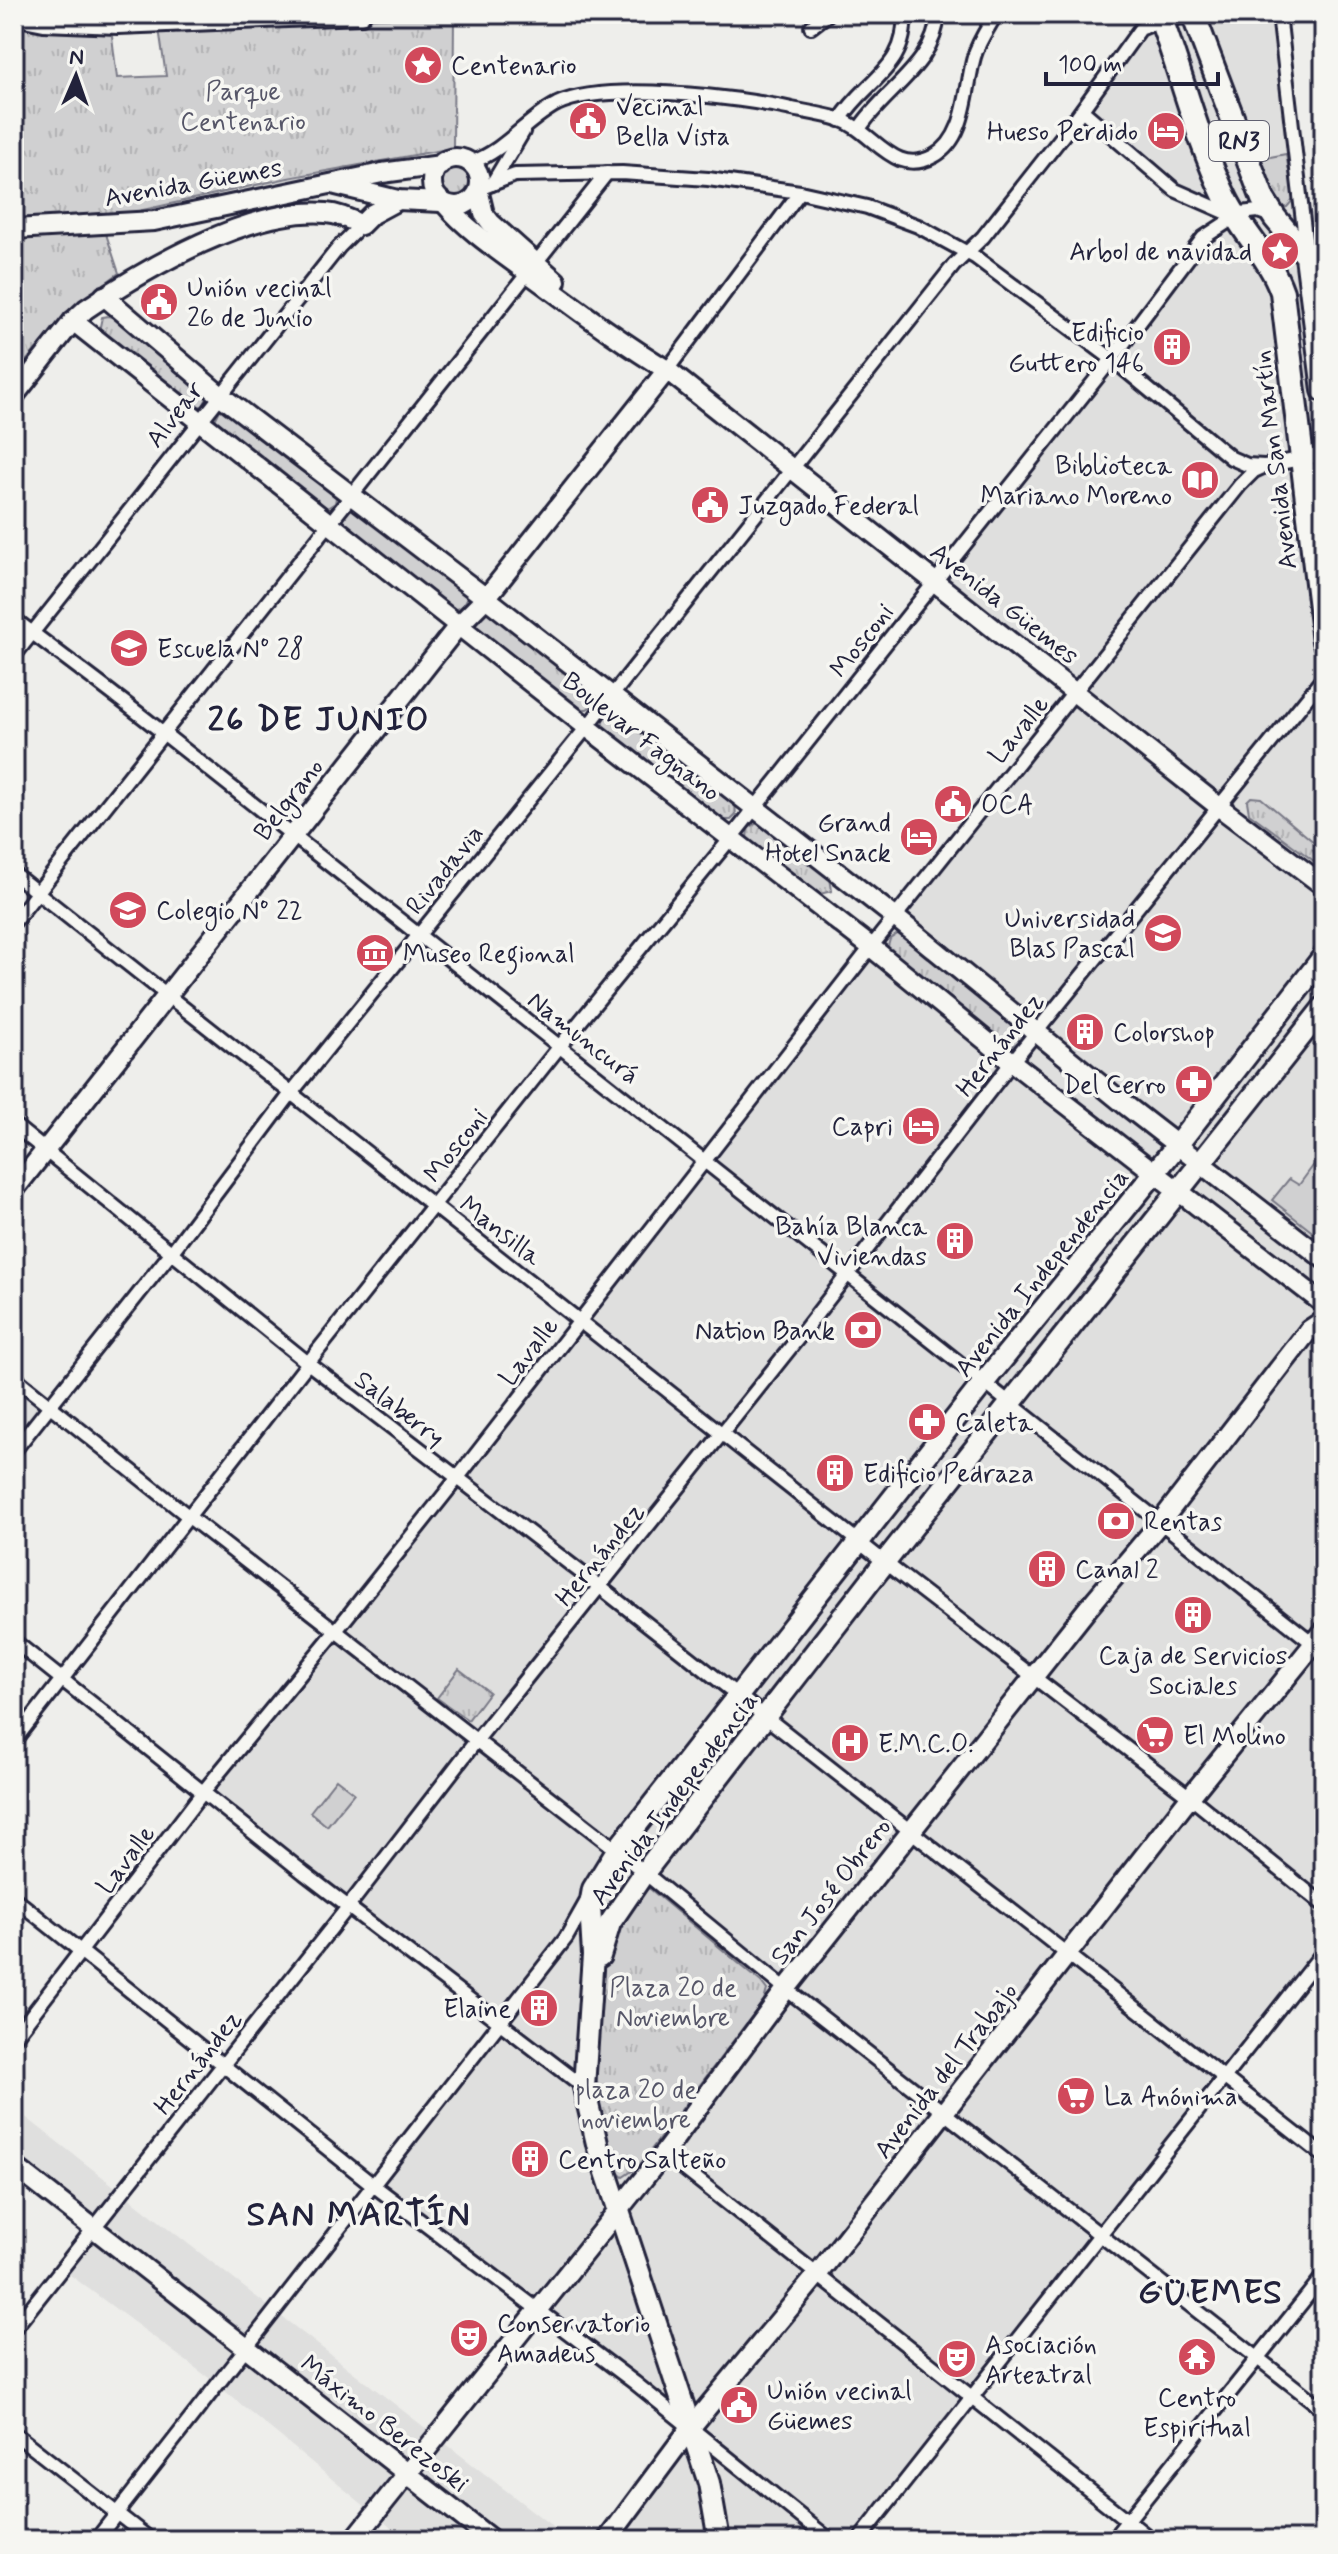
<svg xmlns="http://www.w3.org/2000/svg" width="1338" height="2554" font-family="Mynerve,sans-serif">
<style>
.built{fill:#dfdfde}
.grass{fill:url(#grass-tufts);stroke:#797986;stroke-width:2}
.garden{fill:#d0d0d1;stroke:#797986;stroke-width:2}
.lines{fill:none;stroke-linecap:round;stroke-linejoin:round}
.street-casing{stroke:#22223b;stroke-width:18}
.secondary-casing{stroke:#22223b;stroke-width:24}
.primary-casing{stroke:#22223b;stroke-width:26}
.highway-casing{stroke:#22223b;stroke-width:28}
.street{stroke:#f6f6f2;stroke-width:12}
.secondary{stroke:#f6f6f2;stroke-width:18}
.primary{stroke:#f6f6f2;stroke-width:20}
.highway{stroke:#f6f6f2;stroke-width:22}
.labels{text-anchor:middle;stroke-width:7;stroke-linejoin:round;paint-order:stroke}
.shield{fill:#f6f6f2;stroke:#626272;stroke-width:2}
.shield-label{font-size:24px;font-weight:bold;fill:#22223b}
.poi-label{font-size:26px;fill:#22223b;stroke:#f6f6f2;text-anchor:start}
.park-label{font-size:26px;fill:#565668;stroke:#f6f6f2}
.street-label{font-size:26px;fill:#22223b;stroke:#f6f6f2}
.district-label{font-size:34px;font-weight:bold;letter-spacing:2px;fill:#22223b;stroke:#f6f6f2}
</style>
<defs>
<pattern id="grass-tufts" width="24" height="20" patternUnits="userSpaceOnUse" patternTransform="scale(2)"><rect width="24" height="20" fill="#d0d0d1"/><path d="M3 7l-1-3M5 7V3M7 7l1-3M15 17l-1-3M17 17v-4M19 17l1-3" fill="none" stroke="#b2b2b4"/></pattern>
</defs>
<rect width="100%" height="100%" fill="#eeeeeb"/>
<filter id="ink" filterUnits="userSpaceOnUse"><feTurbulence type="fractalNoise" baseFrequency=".0125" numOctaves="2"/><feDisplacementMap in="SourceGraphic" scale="16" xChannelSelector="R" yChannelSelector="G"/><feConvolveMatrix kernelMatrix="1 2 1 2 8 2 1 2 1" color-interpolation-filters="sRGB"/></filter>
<g filter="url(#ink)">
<g class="built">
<path d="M1159,14h120l28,242 17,-2v1697l-465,589h-252l83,-113 -317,-242 126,-161 -296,-232 872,-1100 -140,-111 268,-343 31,-21 -36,-16 -116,-91z"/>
<path d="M14,1377l36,29 -36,45z"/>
<path d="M14,2108l272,212 284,220h-164l-197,-162 -147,-109 31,-40 -79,-63z"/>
</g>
<g class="grass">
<path d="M454,15l-1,133 -165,30 -154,34 -120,9v-200l97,7 6,50 49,-2 -6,-41 -5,-8z"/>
<path d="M1286,154l8,45 -7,8 -7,1 -25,-48z"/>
<circle cx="457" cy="180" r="16"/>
<path d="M106,234l13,39c-44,31 -72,61 -105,103v-137z"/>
<path d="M108,316l11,3 90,75 -6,12 -9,1 -95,-76 3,-14z"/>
<path d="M226,407l111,86 -2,10 -11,7 -110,-88 7,-14z"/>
<path d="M349,505l119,90c-2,8 -5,12 -13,15l-6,-2 -104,-82 -3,-10z"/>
<path d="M488,609l106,84 -1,12 -6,4h-8l-101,-80 -3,-10 3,-6z"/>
<path d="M613,710l5,1 117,92 1,12 -5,5h-10l-116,-90 -3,-3 2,-11z"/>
<path d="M1251,797l10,1 60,50 -8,2 5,14 -69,-51 -2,-12z"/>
<path d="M759,822l71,55 2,14 -16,4 -67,-51 -2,-5 1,-11z"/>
<path d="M899,933l124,100c-3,7 -6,12 -14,14l-9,-6 -113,-91 3,-11z"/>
<path d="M459,1669l30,23 -21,28 -31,-22z"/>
<path d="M336,1779l18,14 -27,33 -17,-14z"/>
<path d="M644,1887l6,2 111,93 6,8 -3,10 -126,167 -15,10c-10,-7 -12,-21 -15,-32 -17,-63 -17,-138 1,-201 7,-22 22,-39 35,-57z"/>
</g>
<path class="garden" d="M1321,1155l3,3v74l-4,6 -48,-38 17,-21 10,6z"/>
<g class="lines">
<g class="street-casing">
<g id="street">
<path d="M1279,14l28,242 17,-3"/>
<path d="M811,27l17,-13"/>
<path d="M1082,110l93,80 57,25"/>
<path d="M840,120c25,-40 68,-52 64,-106"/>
<path d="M859,129c25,-39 76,-64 79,-115"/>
<path d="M472,162c34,-12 54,-42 85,-58 48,-23 182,-7 235,5 15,3 33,6 47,10 35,12 54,59 95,37 33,-18 31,-67 40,-99 4,-15 14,-29 22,-43"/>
<path d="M492,184l31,-52"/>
<path d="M479,189l36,-14 107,-2 86,6 92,13 67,15 51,19 57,31 137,102 119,99 16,7 17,1"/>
<path d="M667,370l133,-178"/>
<path d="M14,619c51,39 103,77 153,117 387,304 771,611 1157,916"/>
<path d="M14,656l325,-409 22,-22"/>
<path d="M14,874l883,698 293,225 134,108"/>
<path d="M14,922l593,-749"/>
<path d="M14,1125l294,238 292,224 724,569"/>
<path d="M14,1377l179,143 424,330 169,139 538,421"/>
<path d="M14,1451l157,-198 121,-161 295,-365 367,-462 29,-28 85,-108 72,-100 22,-9 45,-6"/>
<path d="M14,1641l290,232 280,214"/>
<path d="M14,1741l294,-378 252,-317 171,-208 381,-479 91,-121 38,-25 17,-2 14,5"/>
<path d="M14,1898l359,287 262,198 195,157"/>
<path d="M14,2038l189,-246 132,-160 121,-152 415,-533 369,-462 14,-14 11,-5 59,-12"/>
<path d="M664,2153l488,387"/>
<path d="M14,2329l334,-422 128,-166 323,-404 213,-275 312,-385"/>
<path d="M14,2433l137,107"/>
<path d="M96,2540l470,-602 22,-39"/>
<path d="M859,2540l465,-589"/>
<path d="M1112,2540l212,-265"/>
</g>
</g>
<g class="secondary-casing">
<g id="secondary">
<path d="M14,15l30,6 74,3 243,-10"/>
<circle cx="456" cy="182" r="24"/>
<path d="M336,185l62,15 43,2"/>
<path d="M479,193l5,21 7,9 65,58"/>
<path d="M445,204c24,28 57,49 86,71 45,33 88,66 136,95l551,436 106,80"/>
<path d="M14,229l140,-8 228,-48 59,-8"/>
<path d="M104,296l117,100 265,202 410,320 232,189 196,152"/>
<path d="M73,321l514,406 284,220 141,115 312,242"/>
<path d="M14,396l59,-75 13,-12c61,-41 165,-102 240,-96 13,1 24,6 35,12l11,-11 26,-14"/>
<path d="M14,1190l444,-564 28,-28 181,-228"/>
<path d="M14,2166l478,374"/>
<path d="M354,2540l310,-387 122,-164 302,-381 71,-84 150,-194 15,-10"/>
<path d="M607,2540l84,-113 126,-152 373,-478 134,-166"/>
</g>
</g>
<g class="primary-casing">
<g id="primary">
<path d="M600,1956l10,-33 34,-50 241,-311 439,-555"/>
<path d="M719,2540l-10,-57 -111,-335 -14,-61 9,-132 -3,-49 3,-17 24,-39 367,-468 194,-238 146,-188"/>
</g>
</g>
<g class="highway-casing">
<g id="highway">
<path d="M1159,14c23,61 38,126 67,185 16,33 44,58 56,93l42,349"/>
<path d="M1193,14l70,185 12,19 32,38 17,134"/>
</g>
</g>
<use href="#street" class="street"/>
<use href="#secondary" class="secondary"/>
<use href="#primary" class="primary"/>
<use href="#highway" class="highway"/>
</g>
</g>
<defs>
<g id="sight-disc" transform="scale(2)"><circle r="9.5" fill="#d1495b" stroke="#f6f6f2"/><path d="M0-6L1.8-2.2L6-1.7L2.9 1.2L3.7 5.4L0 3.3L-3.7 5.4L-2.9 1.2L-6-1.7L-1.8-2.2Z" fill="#fff"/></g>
<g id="civic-disc" transform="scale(2)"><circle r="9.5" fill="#d1495b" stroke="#f6f6f2"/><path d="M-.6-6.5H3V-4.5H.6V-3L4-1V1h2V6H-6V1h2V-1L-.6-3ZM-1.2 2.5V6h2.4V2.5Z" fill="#fff"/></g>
<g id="hotel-disc" transform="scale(2)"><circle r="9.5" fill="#d1495b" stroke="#f6f6f2"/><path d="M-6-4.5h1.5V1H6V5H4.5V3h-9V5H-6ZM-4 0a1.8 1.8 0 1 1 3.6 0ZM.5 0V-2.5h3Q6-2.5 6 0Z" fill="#fff"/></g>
<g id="building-disc" transform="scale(2)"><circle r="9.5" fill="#d1495b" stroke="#f6f6f2"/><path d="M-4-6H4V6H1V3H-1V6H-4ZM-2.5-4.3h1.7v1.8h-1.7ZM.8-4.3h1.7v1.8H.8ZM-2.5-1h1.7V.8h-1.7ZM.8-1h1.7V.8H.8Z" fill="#fff"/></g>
<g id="library-disc" transform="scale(2)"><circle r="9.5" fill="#d1495b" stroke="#f6f6f2"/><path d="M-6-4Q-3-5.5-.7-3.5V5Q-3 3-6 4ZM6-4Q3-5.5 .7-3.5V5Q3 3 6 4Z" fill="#fff"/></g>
<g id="school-disc" transform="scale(2)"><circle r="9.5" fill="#d1495b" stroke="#f6f6f2"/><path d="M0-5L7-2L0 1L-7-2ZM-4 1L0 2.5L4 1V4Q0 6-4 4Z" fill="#fff"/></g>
<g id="university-disc" transform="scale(2)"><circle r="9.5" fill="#d1495b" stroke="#f6f6f2"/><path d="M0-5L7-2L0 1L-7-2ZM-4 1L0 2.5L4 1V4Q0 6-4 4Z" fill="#fff"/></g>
<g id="museum-disc" transform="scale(2)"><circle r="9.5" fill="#d1495b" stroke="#f6f6f2"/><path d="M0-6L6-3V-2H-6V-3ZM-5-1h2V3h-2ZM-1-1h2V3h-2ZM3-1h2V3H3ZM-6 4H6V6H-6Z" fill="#fff"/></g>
<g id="pharmacy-disc" transform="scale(2)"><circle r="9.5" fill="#d1495b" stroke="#f6f6f2"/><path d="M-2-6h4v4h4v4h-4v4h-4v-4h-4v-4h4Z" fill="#fff"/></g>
<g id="bank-disc" transform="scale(2)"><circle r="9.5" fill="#d1495b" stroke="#f6f6f2"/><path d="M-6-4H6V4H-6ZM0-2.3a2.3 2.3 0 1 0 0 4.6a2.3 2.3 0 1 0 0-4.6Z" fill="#fff"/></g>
<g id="supermarket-disc" transform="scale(2)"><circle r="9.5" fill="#d1495b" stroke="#f6f6f2"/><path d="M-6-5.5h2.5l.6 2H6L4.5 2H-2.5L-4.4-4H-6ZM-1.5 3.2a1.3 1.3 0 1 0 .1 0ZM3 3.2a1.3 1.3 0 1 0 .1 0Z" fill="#fff"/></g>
<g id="hospital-disc" transform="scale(2)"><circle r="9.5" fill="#d1495b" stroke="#f6f6f2"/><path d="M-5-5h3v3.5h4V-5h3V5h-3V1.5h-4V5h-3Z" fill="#fff"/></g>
<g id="theatre-disc" transform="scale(2)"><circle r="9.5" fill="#d1495b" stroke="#f6f6f2"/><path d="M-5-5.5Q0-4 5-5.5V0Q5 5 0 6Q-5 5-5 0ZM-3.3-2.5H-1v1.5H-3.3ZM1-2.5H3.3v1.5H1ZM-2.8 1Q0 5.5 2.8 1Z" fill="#fff"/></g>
<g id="temple-disc" transform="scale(2)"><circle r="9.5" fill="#d1495b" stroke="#f6f6f2"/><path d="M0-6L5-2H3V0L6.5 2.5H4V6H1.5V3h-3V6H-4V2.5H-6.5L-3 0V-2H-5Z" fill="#fff"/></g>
</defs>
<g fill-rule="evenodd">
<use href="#sight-disc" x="423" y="65"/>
<use href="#civic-disc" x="588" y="121"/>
<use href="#hotel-disc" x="1166" y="131"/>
<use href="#sight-disc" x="1280" y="251"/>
<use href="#civic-disc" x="159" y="302"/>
<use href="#building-disc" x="1172" y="347"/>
<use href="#library-disc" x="1200" y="480"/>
<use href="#civic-disc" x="710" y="505"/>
<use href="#school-disc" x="129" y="648"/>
<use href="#civic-disc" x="953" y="804"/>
<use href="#hotel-disc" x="919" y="837"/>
<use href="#school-disc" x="128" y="910"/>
<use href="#university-disc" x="1163" y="933"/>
<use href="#museum-disc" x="375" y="953"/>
<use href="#building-disc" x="1085" y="1032"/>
<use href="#pharmacy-disc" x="1194" y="1084"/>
<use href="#hotel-disc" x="921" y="1126"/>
<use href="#building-disc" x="955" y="1241"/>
<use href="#bank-disc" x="863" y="1330"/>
<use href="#pharmacy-disc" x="927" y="1422"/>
<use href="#building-disc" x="835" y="1473"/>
<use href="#bank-disc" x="1116" y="1521"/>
<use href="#building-disc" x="1047" y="1569"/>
<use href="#building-disc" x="1193" y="1615"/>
<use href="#supermarket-disc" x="1155" y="1735"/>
<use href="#hospital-disc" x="850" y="1743"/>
<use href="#building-disc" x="539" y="2008"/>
<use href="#supermarket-disc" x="1076" y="2096"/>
<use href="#building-disc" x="530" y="2159"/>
<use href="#theatre-disc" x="469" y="2338"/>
<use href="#temple-disc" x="1197" y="2357"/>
<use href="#theatre-disc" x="957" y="2359"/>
<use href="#civic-disc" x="739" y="2405"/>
</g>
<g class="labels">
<rect class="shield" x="1209" y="121" width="60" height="40" rx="6"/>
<g class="shield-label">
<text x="1239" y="149">RN3</text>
</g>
<g class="poi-label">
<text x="451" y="74">Centenario</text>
<text x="616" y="115">Vecinal<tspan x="616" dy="30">Bella Vista</tspan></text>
<text x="1138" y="140" text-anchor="end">Hueso Perdido</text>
<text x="1252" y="260" text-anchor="end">Arbol de navidad</text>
<text x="187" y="296">Unión vecinal<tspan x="187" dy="30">26 de Junio</tspan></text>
<text x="1144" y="341" text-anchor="end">Edificio<tspan x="1144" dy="30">Guttero 146</tspan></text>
<text x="1172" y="474" text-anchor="end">Biblioteca<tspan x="1172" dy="30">Mariano Moreno</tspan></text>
<text x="738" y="514">Juzgado Federal</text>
<text x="157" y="657">Escuela Nº 28</text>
<text x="981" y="813">OCA</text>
<text x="891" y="831" text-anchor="end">Grand<tspan x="891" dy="30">Hotel Snack</tspan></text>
<text x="156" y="919">Colegio Nº 22</text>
<text x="1135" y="927" text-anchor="end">Universidad<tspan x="1135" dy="30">Blas Pascal</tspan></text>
<text x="403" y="962">Museo Regional</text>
<text x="1113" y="1041">Colorshop</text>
<text x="1166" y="1093" text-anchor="end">Del Cerro</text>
<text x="893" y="1135" text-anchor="end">Capri</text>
<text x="927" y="1235" text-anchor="end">Bahía Blanca<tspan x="927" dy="30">Viviendas</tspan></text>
<text x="835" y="1339" text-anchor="end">Nation Bank</text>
<text x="955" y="1431">Caleta</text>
<text x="863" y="1482">Edificio Pedraza</text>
<text x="1144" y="1530">Rentas</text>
<text x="1075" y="1578">Canal 2</text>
<text x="1193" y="1664" text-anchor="middle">Caja de Servicios<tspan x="1193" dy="30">Sociales</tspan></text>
<text x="1183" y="1744">El Molino</text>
<text x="878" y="1752">E.M.C.O.</text>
<text x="511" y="2017" text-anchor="end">Elaine</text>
<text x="1104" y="2105">La Anónima</text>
<text x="558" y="2168">Centro Salteño</text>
<text x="497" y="2332">Conservatorio<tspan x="497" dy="30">Amadeus</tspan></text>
<text x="985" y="2353">Asociación<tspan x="985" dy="30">Arteatral</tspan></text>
<text x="767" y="2399">Unión vecinal<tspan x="767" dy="30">Güemes</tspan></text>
<text x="1197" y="2406" text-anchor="middle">Centro<tspan x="1197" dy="30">Espiritual</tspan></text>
</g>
<g class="park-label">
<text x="243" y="100">Parque<tspan x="243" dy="30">Centenario</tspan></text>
<text x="673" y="1996">Plaza 20 de<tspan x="673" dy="30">Noviembre</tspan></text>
<text x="636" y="2098">plaza 20 de<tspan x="636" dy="30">noviembre</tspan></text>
</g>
<g class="street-label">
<text transform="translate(193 182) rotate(-10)" y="9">Avenida Güemes</text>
<text transform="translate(174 414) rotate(-52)" y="9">Alvear</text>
<text transform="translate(1274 460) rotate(-97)" y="9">Avenida San Martín</text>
<text transform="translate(1005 603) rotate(38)" y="9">Avenida Güemes</text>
<text transform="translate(861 640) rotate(-52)" y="9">Mosconi</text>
<text transform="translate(1018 729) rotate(-51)" y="9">Lavalle</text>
<text transform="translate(642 736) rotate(38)" y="9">Boulevar Fagnano</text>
<text transform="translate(288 799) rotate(-52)" y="9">Belgrano</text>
<text transform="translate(444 869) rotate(-51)" y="9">Rivadavia</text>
<text transform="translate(584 1037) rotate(38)" y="9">Namuncurá</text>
<text transform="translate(999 1044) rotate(-52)" y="9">Hernández</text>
<text transform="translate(455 1145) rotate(-52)" y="9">Mosconi</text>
<text transform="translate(501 1230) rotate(38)" y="9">Mansilla</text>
<text transform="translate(1041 1272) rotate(-51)" y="9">Avenida Independencia</text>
<text transform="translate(528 1351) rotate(-52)" y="9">Lavalle</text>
<text transform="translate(400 1408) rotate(38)" y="9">Salaberry</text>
<text transform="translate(599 1554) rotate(-51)" y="9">Hernández</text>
<text transform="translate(673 1798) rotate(-53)" y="9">Avenida Independencia</text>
<text transform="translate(125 1859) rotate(-53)" y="9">Lavalle</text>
<text transform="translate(830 1891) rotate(-52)" y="9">San José Obrero</text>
<text transform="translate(197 2062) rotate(-52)" y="9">Hernández</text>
<text transform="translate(945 2070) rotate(-52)" y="9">Avenida del Trabajo</text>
<text transform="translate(385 2423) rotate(38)" y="9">Máximo Berezoski</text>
</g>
<g class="district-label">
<text x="319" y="730">26 DE JUNIO</text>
<text x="359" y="2225">SAN MARTÍN</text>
<text x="1211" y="2303">GÜEMES</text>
</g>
</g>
<rect width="1338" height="2554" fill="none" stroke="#f6f6f2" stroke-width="48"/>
<rect x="24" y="24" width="1290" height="2506" fill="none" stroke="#22223b" stroke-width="3" filter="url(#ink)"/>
<g transform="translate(76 76) rotate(2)" stroke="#f6f6f2" stroke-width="6" paint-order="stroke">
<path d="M0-6L14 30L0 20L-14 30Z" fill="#22223b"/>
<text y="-12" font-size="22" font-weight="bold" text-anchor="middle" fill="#22223b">N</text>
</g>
<path d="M1046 72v12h172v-12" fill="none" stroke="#22223b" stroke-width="4"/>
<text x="1058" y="72" font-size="24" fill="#22223b" stroke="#f6f6f2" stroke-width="6" paint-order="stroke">100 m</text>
</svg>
